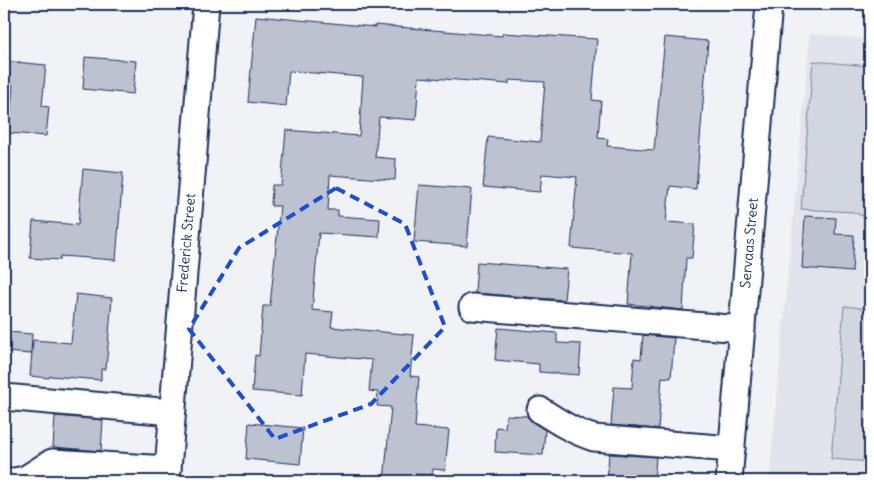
<svg xmlns="http://www.w3.org/2000/svg" width="874" height="485" font-family="Delius,sans-serif">
<style>
.built{fill:#e1e4ea}
.green{fill:#d2d6df;stroke:#76829e}
.building{fill:#bcc2d0;stroke:#1b2f5e}
.lines{fill:none;stroke-linecap:round;stroke-linejoin:round}
.minor-casing{stroke:#1b2f5e;stroke-width:29}
.minor{stroke:#fff;stroke-width:25}
.marked{fill:none;stroke:#1d4ed8;stroke-width:4;stroke-dasharray:10 6;stroke-linejoin:round}
.labels{text-anchor:middle;stroke-width:4;stroke-linejoin:round;paint-order:stroke}
.street-label{font-size:14px;fill:#1b2f5e;stroke:#fff}
</style>
<rect width="100%" height="100%" fill="#f1f2f5"/>
<filter id="ink" filterUnits="userSpaceOnUse"><feTurbulence type="fractalNoise" baseFrequency=".02" numOctaves="2"/><feDisplacementMap in="SourceGraphic" scale="10" xChannelSelector="R" yChannelSelector="G"/><feConvolveMatrix kernelMatrix="1 2 1 2 8 2 1 2 1" color-interpolation-filters="sRGB"/></filter>
<g filter="url(#ink)">
<path class="built" d="M810,34l60,5v442h-101z"/>
<g class="green">
<path d="M813,61l57,5v153l-17,-7 -52,-3z"/>
<path d="M844,306l26,3v153l-39,-3z"/>
</g>
<g class="building">
<path d="M256,16l119,11v-2l127,11 1,-3 94,6 -5,61 9,1 -3,37 10,1 -1,7 47,4 11,-113 43,4 -12,148 -26,-3 -4,36 29,2 -3,34h-6l-3,52 -55,-6 4,-51 -61,-5 6,-71 -35,-3 -2,18 -57,-5 5,-50 52,5 5,-60 -36,-2v4l-90,-7 -3,43 -37,-3 -4,40 21,2 -1,21 -65,-5 -2,35h10v6l42,3 -1,18 -60,-4 -7,77 21,2 -2,15 83,8 -4,41 9,1 -4,50 34,3 -4,40 -12,-1 -1,6 -17,-1 -1,7h-30l7,-74 -14,-1 1,-14 -9,-1 3,-31 -67,-6 -3,41 -50,-4 3,-36 4,1 4,-50h7l10,-100h-9l1,-21h9l5,-55 73,6 4,-59 -74,-6 -3,35 -38,-4z"/>
<path d="M85,57l51,4 -3,33 -50,-5z"/>
<path d="M4,61l42,4 -4,41 7,1 -3,29 -37,-3 4,-48 -9,-1z"/>
<path d="M83,169l40,4 -7,87 -56,-4v4l-30,-2 3,-37 45,4z"/>
<path d="M419,185l53,4 -5,57 -53,-4z"/>
<path d="M805,216l31,2 -1,16 19,1 -2,37 -50,-4z"/>
<path d="M477,262l90,7 -3,31 -89,-7z"/>
<path d="M76,294l36,4 -6,71h-5v11l-51,-4 -1,2 -19,-2 3,-36 38,3z"/>
<path d="M498,328l59,5v10l24,1 -2,31 -40,-3v-8l-44,-4z"/>
<path d="M8,332l24,2 -1,20 -25,-2z"/>
<path d="M643,335l31,3 -3,40 -9,-1 -4,52 -47,-4 3,-38 18,1 2,-30 7,1z"/>
<path d="M506,415l21,1 5,6 13,8 -2,25 -48,-3 1,-25 9,1z"/>
<path d="M55,416l48,4 -2,31 -48,-4z"/>
<path d="M249,423l54,5 -3,36 -54,-5z"/>
<path d="M609,454l47,3 -2,24h-47z"/>
<path d="M57,477l42,2 -1,2h-42z"/>
</g>
<g class="lines">
<g class="minor-casing">
<g id="minor">
<path d="M472,307l270,22"/>
<path d="M4,397l168,15"/>
<path d="M540,410c17,11 34,22 54,28l138,11"/>
<path d="M14,481l11,-2 27,-17 116,7"/>
<path d="M167,481l39,-477"/>
<path d="M729,481l40,-477"/>
</g>
</g>
<use href="#minor" class="minor"/>
</g>
</g>
<path class="marked" d="M336,188l69,36 40,103 -74,77 -96,35 -86,-110 50,-81z"/>
<g class="labels">
<g class="street-label">
<text transform="translate(186 243) rotate(-85)" y="5">Frederick Street</text>
<text transform="translate(749 243) rotate(-85)" y="5">Servaas Street</text>
</g>
</g>
<rect width="874" height="485" fill="none" stroke="#fff" stroke-width="20"/>
<rect x="10" y="10" width="854" height="465" fill="none" stroke="#1b2f5e" stroke-width="2" filter="url(#ink)"/>
</svg>
